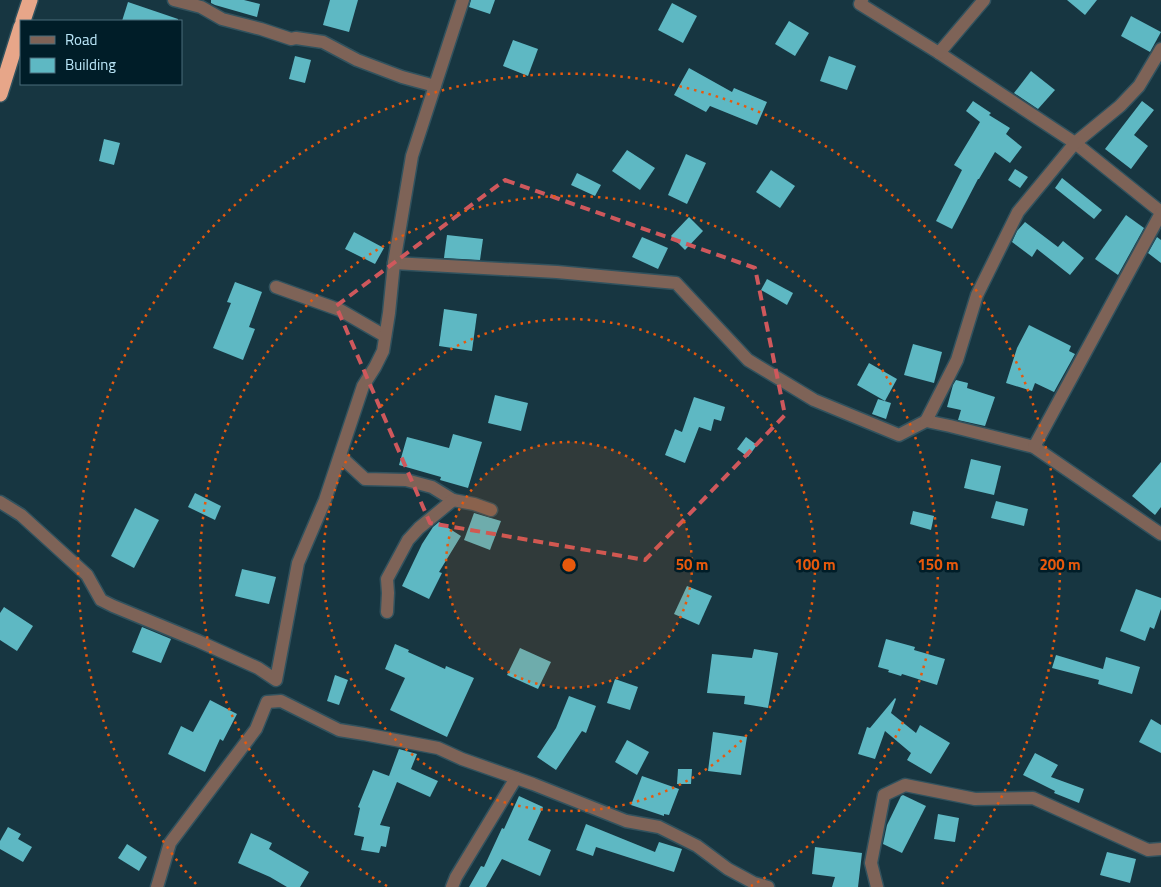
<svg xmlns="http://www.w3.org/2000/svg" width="1161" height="887" font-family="'Titillium Web',sans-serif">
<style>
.building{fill:#5eb8c3}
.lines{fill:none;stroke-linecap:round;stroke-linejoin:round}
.street-casing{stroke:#31525e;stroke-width:15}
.highway-casing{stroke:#31525e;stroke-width:18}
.street{stroke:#7e6357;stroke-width:12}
.highway{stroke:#e7a689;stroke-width:15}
.marked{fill:none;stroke:#cf585c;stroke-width:4;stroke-dasharray:10 6;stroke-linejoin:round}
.ring{fill:none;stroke:#e8590c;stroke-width:2.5;stroke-dasharray:2.5 5}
.centre{fill:#e8590c;stroke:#001d28;stroke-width:2.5}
.ring-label{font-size:15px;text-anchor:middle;font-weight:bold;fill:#e8590c;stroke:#001d28;stroke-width:5;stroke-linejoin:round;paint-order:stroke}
</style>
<rect width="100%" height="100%" fill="#173641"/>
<g class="building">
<path d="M211,0h33l16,4 -3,13 -42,-12 -4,-2z"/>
<path d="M330,0h28l-9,32 -26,-7z"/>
<path d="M471,0h24l-5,14 -21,-7z"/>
<path d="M1067,0h30l-12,15z"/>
<path d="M128,2l50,17v2h-56z"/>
<path d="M672,3l25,13 -14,27 -25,-13z"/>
<path d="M1131,16l30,16 -11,20 -29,-16z"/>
<path d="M789,21l20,12 -14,23 -20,-12z"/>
<path d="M513,40l25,9 -10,27 -25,-10z"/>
<path d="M295,56l16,4 -6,23 -16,-4z"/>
<path d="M829,56l27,10 -9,24 -27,-9z"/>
<path d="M689,68l43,24 2,-4 33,14 -10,23 -47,-19 -4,6 -32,-17z"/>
<path d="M1031,71l24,19 -17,19 -24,-16z"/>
<path d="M973,101l18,12 -2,2 21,13 -4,6 16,13 -12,16 -15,-11 -16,27h-1l-26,50 -16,-8 26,-51 -8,-5 26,-43 -14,-11z"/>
<path d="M1142,101l12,9 -20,25 14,11 -17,23 -26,-20z"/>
<path d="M104,139l16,4 -6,22 -15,-4z"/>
<path d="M627,150l28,18 -15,22 -28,-19z"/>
<path d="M686,154l20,9 -19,41 -19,-9z"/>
<path d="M1015,169l13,8 -8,11 -12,-8z"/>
<path d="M771,170l24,16 -15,22 -24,-16z"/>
<path d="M577,173l24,12 -6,11 -24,-11z"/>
<path d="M1062,178l40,32 -8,9 -39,-31z"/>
<path d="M1126,215l18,13 -26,47 -23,-16z"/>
<path d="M689,217l14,14 -18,19 -14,-14z"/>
<path d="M1025,222l33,25 5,-6 21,17 -14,17 -33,-26 -5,8 -20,-15 5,-11z"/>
<path d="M354,232l30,16 -9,16 -30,-15z"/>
<path d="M447,235l36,4 -3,21 -36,-2z"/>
<path d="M642,237l26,11 -10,21 -26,-12z"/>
<path d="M1157,237l4,3v23l-13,-10z"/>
<path d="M767,279l26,14 -6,12 -26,-15z"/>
<path d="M235,282l27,10 -13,35 6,2 -12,31 -30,-12 18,-45 -4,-1z"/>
<path d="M444,309l33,5 -5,37 -33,-5z"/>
<path d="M1029,325l42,21 -2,5 6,3 -21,38 -19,-9 -3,8 -26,-8 11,-35z"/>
<path d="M913,344l29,8 -8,31 -30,-8z"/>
<path d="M869,363l28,16 -12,22 -28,-16z"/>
<path d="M956,380l12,3 -1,5 28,9 -10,29 -27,-6 3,-10 -14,-3 6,-22z"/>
<path d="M495,395l33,8 -7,28 -33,-8z"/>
<path d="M694,397l31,10 -4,14 -7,-2 -3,12 -12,-4 -14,36 -20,-8 10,-26 7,3z"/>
<path d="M878,399l13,4 -5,16 -14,-5z"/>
<path d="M453,434l29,8 -14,46 -28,-8 1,-3 -42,-12 8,-28 42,11z"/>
<path d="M746,437l11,8 -9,12 -11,-8z"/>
<path d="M971,459l30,7 -7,29 -30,-7z"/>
<path d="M1161,462v45l-6,8 -23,-19z"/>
<path d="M195,493l26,13 -6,14 -27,-13z"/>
<path d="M996,501l32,8 -4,17 -33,-8z"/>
<path d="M135,508l24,12 -25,48 -23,-12z"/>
<path d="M913,511l21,5 -3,14 -21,-6z"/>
<path d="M474,513l27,8 -11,29 -26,-10z"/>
<path d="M439,522l22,14 -22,36 3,1 -13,26 -27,-13 20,-42 11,-17z"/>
<path d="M242,569l34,8 -7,27 -34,-8z"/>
<path d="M687,586l25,10 -13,29 -25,-11z"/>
<path d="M1136,589l25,9v11l-7,20 -4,-2 -5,14 -25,-10z"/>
<path d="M4,607l29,19 -16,25 -17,-11v-27z"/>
<path d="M142,627l29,12 -10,24 -29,-11z"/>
<path d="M886,639l29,8 -1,3 31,9 -8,26 -35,-11 -1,2 -13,-4 1,-2 -11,-3z"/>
<path d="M395,644l14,6 -1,2 37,17 1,-3 28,12 -27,59 -57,-27 15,-32 -20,-9z"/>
<path d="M520,648l31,14 -13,27 -31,-14z"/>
<path d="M754,649l24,4 -10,55 -24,-4 1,-8 -38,-3 5,-39 40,4z"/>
<path d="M1056,655l47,14 3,-12 34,10 -8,27 -34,-10 1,-4 -47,-12z"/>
<path d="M335,675l13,5 -9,25 -12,-4z"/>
<path d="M615,679l23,8 -8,23 -23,-7z"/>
<path d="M569,696l27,10 -10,27 -4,-2 -26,39 -19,-13 19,-29z"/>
<path d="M895,698l1,1 -5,14 25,20 4,-8 30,18 -19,31 -24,-14 4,-7 -26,-22 -10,28 -17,-5 9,-27 3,1z"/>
<path d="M210,700l27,14 -14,27 -3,-2 -15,33 -37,-18 13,-28 12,6z"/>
<path d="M1151,719l10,6v28l-22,-11z"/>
<path d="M713,732l34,5 -6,38 -33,-4z"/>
<path d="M627,740l22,12 -12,23 -22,-13z"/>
<path d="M399,749l18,5 -6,15 27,12 -8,16 -33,-15 -17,43 10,2 -4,20 -5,-1 -2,7 -18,-3 3,-13 -10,-2 6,-27 -2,-1 15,-37 16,6z"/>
<path d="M1035,753l23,12 -7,12 33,12 -5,14 -25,-10 1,-2 -32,-16z"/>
<path d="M678,769h14l-1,15h-14z"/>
<path d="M642,776l37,13 -10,26 -5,-1v2l-33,-11z"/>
<path d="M903,795l23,11 -24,47 -19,-9 4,-19 14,-29z"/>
<path d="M519,796l24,11 -15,33 23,10 -11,26 -38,-17 -16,28h-17l12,-21 3,1 18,-39 2,1z"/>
<path d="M938,814l21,4 -4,24 -21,-3z"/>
<path d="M586,824l69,28 4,-10 23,7 -8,23 -78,-25 -3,9 -17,-6z"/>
<path d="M8,827l13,7 -3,5 14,8 -9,15 -23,-13v-8z"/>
<path d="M251,833l21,10 -3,6 40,23 -9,15h-13l-17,-10 -32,-14z"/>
<path d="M127,844l20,13 -8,14 -21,-13z"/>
<path d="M815,847l47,6 -4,34h-26l3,-10 -23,-3z"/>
<path d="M1107,852l29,7 -6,24 -30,-8z"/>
</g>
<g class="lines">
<g class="street-casing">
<g id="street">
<path d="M174,0l27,7 21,12 39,10 30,10 5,-1 27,4 34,18 45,17 33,9"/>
<path d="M862,0l-2,4 79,49 136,90 86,69"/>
<path d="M939,53l45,-53"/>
<path d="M394,263l163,9 119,11 72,77 66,40 85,35 27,-14 24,5 84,21 127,87"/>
<path d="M276,287l64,23 45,26"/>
<path d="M926,421l31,-61 20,-65 41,-83 57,-69 45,-37 19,-20 22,-37"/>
<path d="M1034,447l127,-234"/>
<path d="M340,456l25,23 41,1 26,7 21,13 21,4 17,6"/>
<path d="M0,502l21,13 66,60 14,25 12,6 85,35 60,27 18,12 22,-117 27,-63 38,-114 12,-19 8,-16 6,-38 5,-50 18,-107 51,-156"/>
<path d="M387,612l1,-19 -1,-14 21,-39 11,-12 34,-28"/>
<path d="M157,887l13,-44 86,-114 11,-27 14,-1 58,29 25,4 74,14 24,11 71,25 93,37 33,6 38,19 31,23 26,14 14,4"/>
<path d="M452,887l4,-10 60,-99"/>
<path d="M877,887l-6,-24 13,-68 21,-10 70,14 58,-1 115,52 13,-1"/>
</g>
</g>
<g class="highway-casing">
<g id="highway">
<path d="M23,21l7,-21"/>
<path d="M0,94l21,-67"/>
</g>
</g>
<use href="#street" class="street"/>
<use href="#highway" class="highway"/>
</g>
<path class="marked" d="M505,180l250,88 30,147 -140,145 -215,-37 -94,-217z"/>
<circle cx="569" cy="565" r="123" fill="#e8590c" fill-opacity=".12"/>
<g class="ring">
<circle cx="569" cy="565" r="123"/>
<circle cx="569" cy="565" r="246"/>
<path d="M387 886A369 369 0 1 1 751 886"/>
<path d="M196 884A491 491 0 1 1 942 884"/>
</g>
<circle cx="569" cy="565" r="8" class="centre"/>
<g class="ring-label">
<text x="692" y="570">50 m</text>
<text x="815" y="570">100 m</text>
<text x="938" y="570">150 m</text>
<text x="1060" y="570">200 m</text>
</g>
<rect x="20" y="20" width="162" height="65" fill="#001d28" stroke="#4a6d7b"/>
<rect x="30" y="36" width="25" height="8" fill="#7e6357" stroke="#4a6d7b"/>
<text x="65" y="45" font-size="15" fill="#bae6f8">Road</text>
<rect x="30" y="58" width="25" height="15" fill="#5eb8c3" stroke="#4a6d7b"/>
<text x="65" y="70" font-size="15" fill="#bae6f8">Building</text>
</svg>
